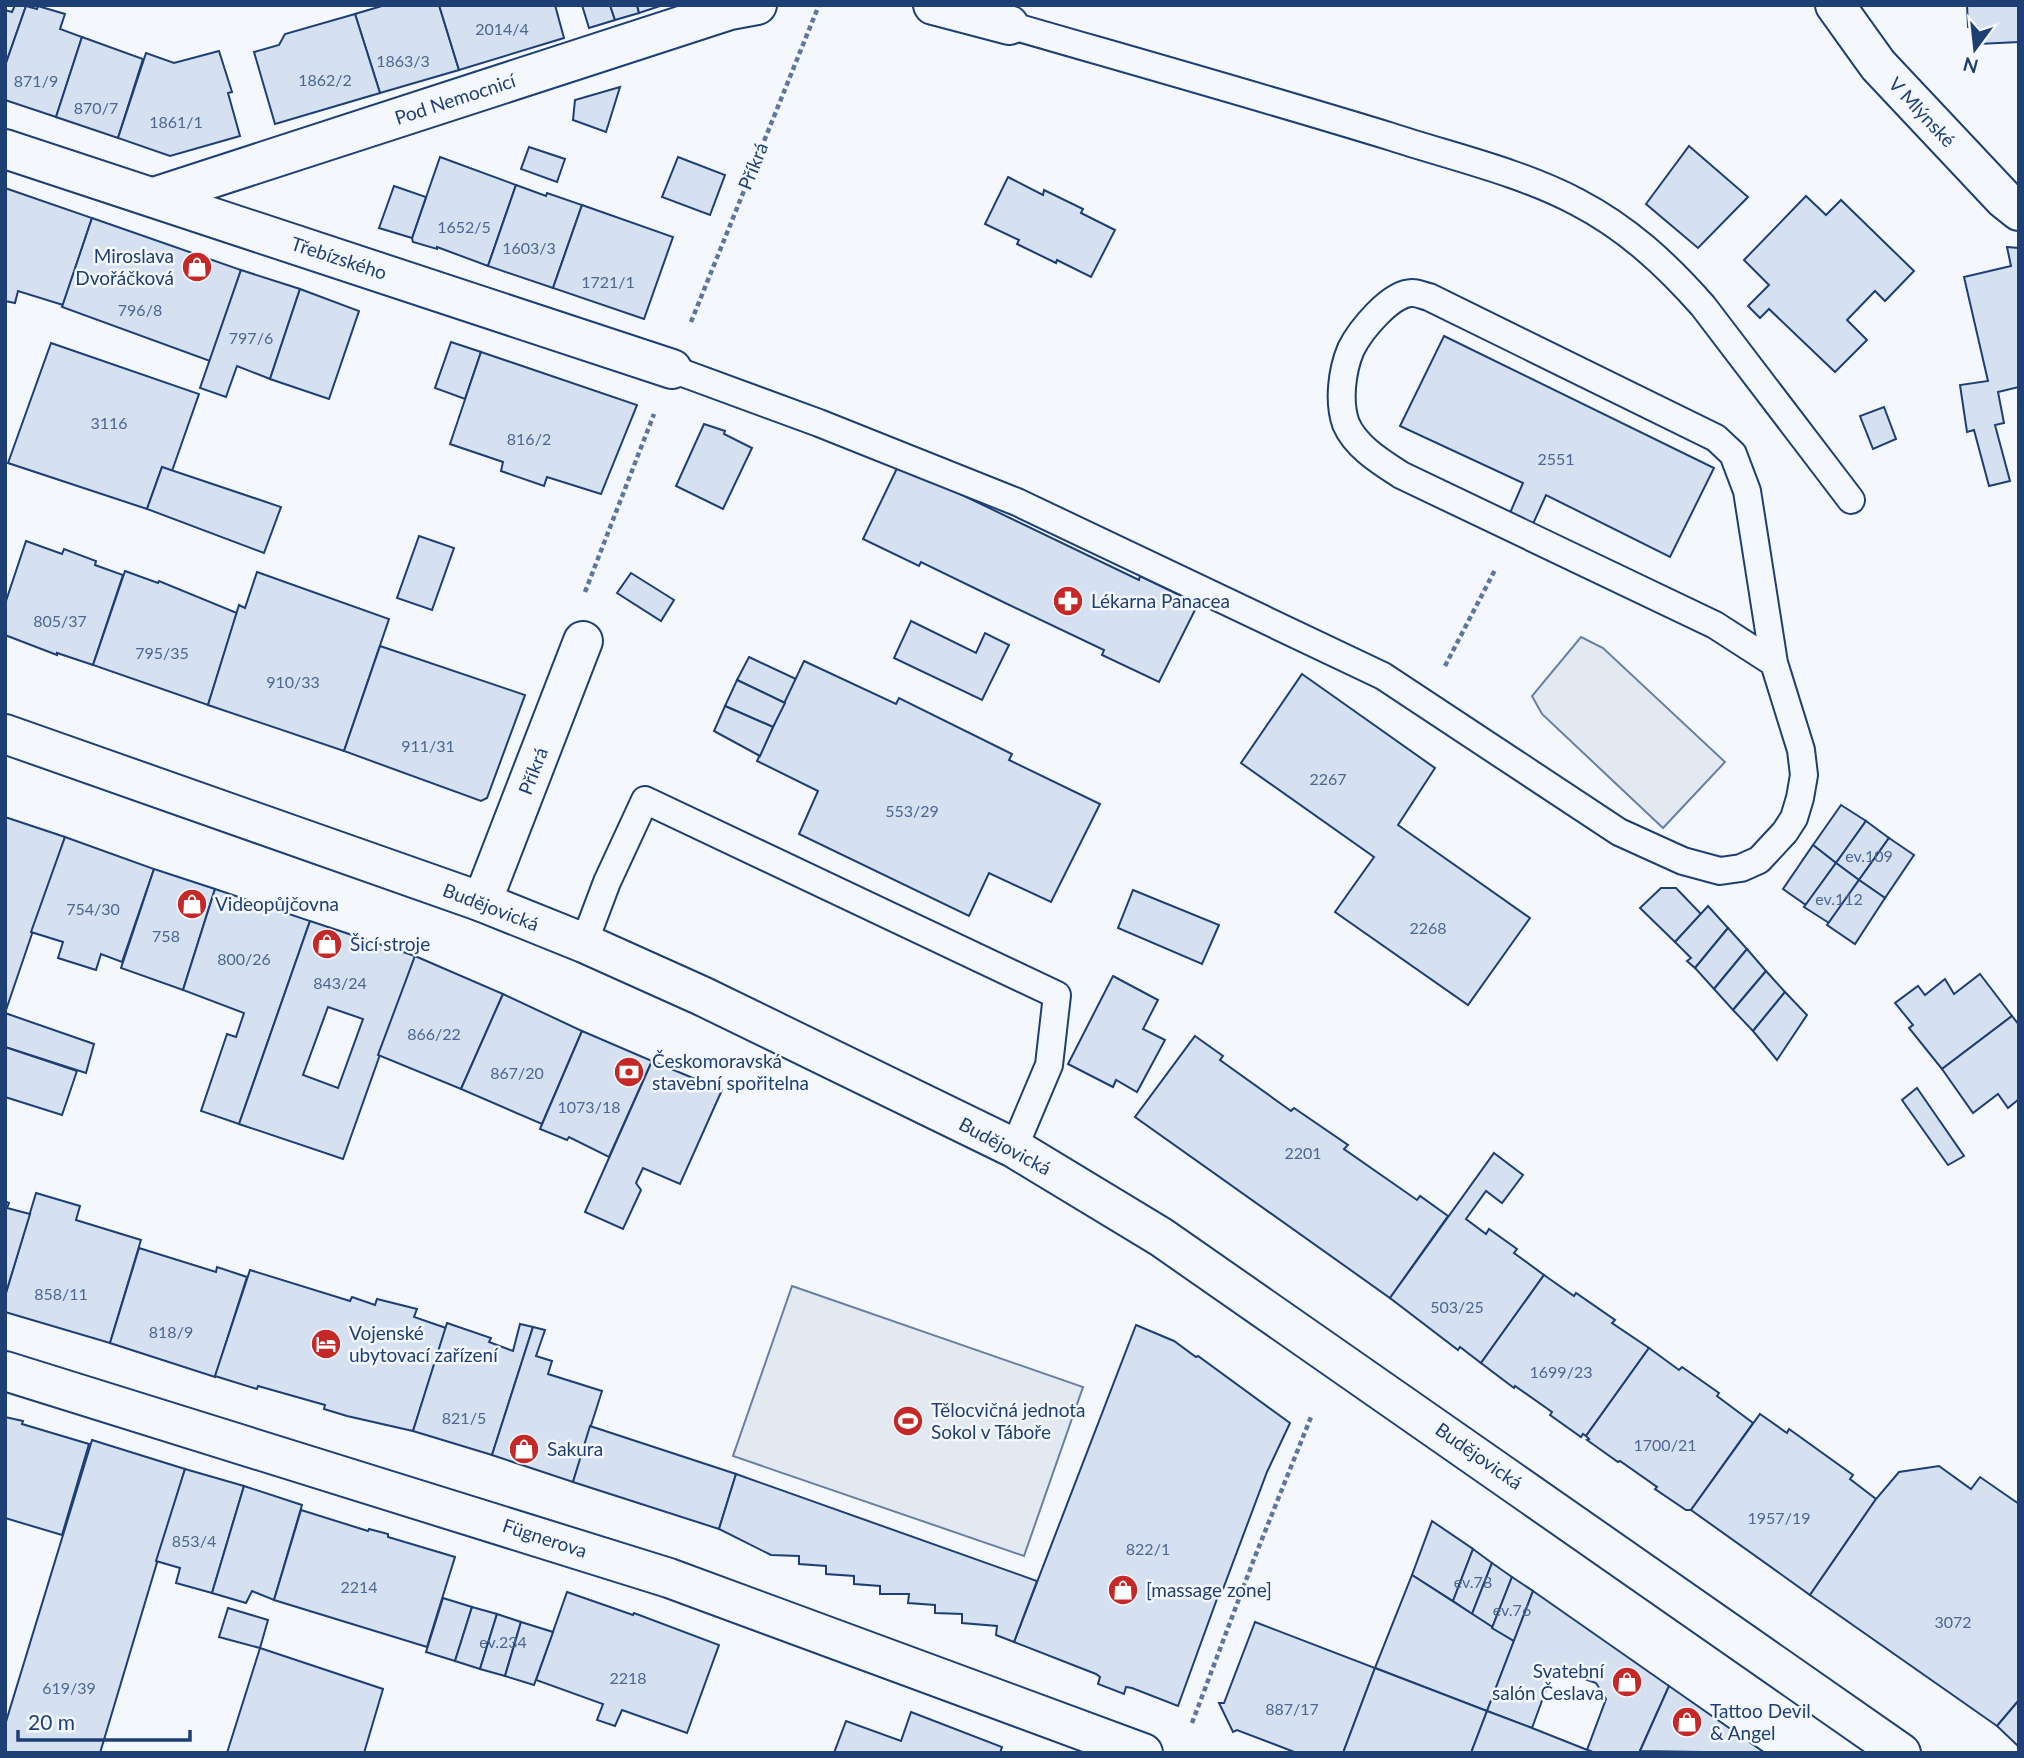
<svg xmlns="http://www.w3.org/2000/svg" width="2024" height="1758" font-family="Lato,sans-serif">
<style>
.green{fill:#e3e9f0;stroke:#687fa3;stroke-width:2}
.building{fill:#d5e0f0;stroke:#1d3f73;stroke-width:2;fill-rule:evenodd}
.lines{fill:none;stroke-linecap:round;stroke-linejoin:round}
.lane-casing{stroke:#1d3f73;stroke-width:30}
.street-casing{stroke:#1d3f73;stroke-width:42}
.secondary-casing{stroke:#1d3f73;stroke-width:42}
.path{stroke:#5e769c;stroke-width:4.5;stroke-dasharray:5 3.5;stroke-linecap:butt}
.lane{stroke:#f4f7fb;stroke-width:26}
.street{stroke:#f4f7fb;stroke-width:38}
.secondary{stroke:#f4f7fb;stroke-width:38}
.labels{text-anchor:middle;stroke-width:5;stroke-linejoin:round;paint-order:stroke}
.number-label{font-size:16px;fill:#4b6792}
.street-label{font-size:19px;fill:#1d3f73;stroke:#f4f7fb}
.poi-label{font-size:19px;fill:#1d3f73;stroke:#f4f7fb;text-anchor:start}
</style>
<rect width="100%" height="100%" fill="#f4f7fb"/>
<g class="green">
<path d="M1581,637l22,11 122,114 -62,66 -121,-114 -10,-18z"/>
<path d="M792,1286l291,101 -59,169 -291,-100z"/>
</g>
<g class="building">
<path d="M15,5l11,1 -21,60v-56l7,2z"/>
<path d="M385,5h54l20,65 -79,23 -25,-79z"/>
<path d="M439,5h116l9,33 -105,32z"/>
<path d="M582,5h28l5,15 -26,8z"/>
<path d="M610,5h27l2,8 -24,7z"/>
<path d="M637,5h26l-24,8z"/>
<path d="M1967,5h52v37l-41,2 -1,-18 -9,1z"/>
<path d="M26,6l11,3 1,-3 27,8 -5,15 22,8 -26,80 -51,-17v-34z"/>
<path d="M355,14l25,79 -105,31 -21,-72 25,-7 6,-11z"/>
<path d="M82,37l61,22 -25,79 -62,-21z"/>
<path d="M219,51l13,41 -4,1 12,43 -70,20 -52,-18 28,-85 28,10z"/>
<path d="M620,87l-14,45 -33,-12 2,-20z"/>
<path d="M1689,146l59,51 -50,51 -52,-44z"/>
<path d="M529,147l36,12 -8,23 -36,-13z"/>
<path d="M440,157l76,28 -28,81 -51,-19v2l-24,-7 -1,-4z"/>
<path d="M678,157l47,18 -15,40 -48,-18z"/>
<path d="M1008,177l35,18 1,-5 39,19 -2,4 34,17 -24,47 -34,-17 -1,3 -39,-19 2,-4 -34,-16z"/>
<path d="M516,185l30,11 1,-3 35,12 -29,83 -65,-22z"/>
<path d="M394,186l32,11 -14,41 -33,-10z"/>
<path d="M5,188l87,30 -29,87 -45,-14 -3,12 -10,-2z"/>
<path d="M1806,196l20,19 15,-15 73,71 -29,30 -10,-10 -28,29 20,20 -32,32 -66,-63 -9,9 -12,-12 21,-21 -25,-25z"/>
<path d="M582,205l91,32 -29,82 -91,-31z"/>
<path d="M92,218l149,52 -31,91 -148,-54z"/>
<path d="M2007,247l12,1v139l-21,5 6,31 -9,2 15,56 -21,5 -15,-56 -7,2 -7,-47 28,-4 -24,-104 47,-11z"/>
<path d="M241,270l59,19 -30,90 -33,-13 -11,31 -26,-9z"/>
<path d="M300,289l59,22 -30,88 -59,-20z"/>
<path d="M1444,336l270,132 -44,89 -124,-62 -13,29 -23,-11 13,-30 -123,-57z"/>
<path d="M451,342l30,10 -16,47 -30,-11z"/>
<path d="M51,343l148,51 -27,77 -10,-4 -15,42 -139,-46z"/>
<path d="M481,352l156,53 -36,89 -54,-17 -3,9 -43,-15 2,-9 -53,-18z"/>
<path d="M1884,407l12,32 -23,10 -13,-33z"/>
<path d="M704,424l21,7 -1,3 28,14 -29,61 -47,-23z"/>
<path d="M901,460l55,32 183,88 1,-4 58,28 -39,78 -57,-27 2,-5 -105,-50 -78,-38 -2,4 -56,-27z"/>
<path d="M162,467l119,40 -17,46 -117,-44z"/>
<path d="M419,536l35,12 -22,62 -35,-12z"/>
<path d="M26,541l36,13 2,-5 32,12 -1,4 28,10 -30,90 -36,-12v2l-52,-20v-31z"/>
<path d="M125,571l33,12 1,-2 78,32 -29,92 -115,-40z"/>
<path d="M257,572l132,47 -45,132 -136,-46 31,-100 6,3z"/>
<path d="M631,573l43,27 -13,21 -44,-28z"/>
<path d="M911,621l65,32 9,-20 24,12 -27,55 -88,-42z"/>
<path d="M380,646l145,49 -38,103 -6,3 -137,-50z"/>
<path d="M749,657l47,22 -11,24 -48,-23z"/>
<path d="M804,661l92,43 3,-6 113,56 -3,6 91,44 -49,98 -62,-29 -20,43 -170,-82 19,-43 -61,-30z"/>
<path d="M1302,674l133,94 -37,57 132,93 -62,87 -133,-93 39,-55 -133,-94z"/>
<path d="M737,680l48,23 -12,24 -48,-21z"/>
<path d="M725,706l48,21 -13,29 -46,-25z"/>
<path d="M1841,805l25,16 -30,42 -23,-18z"/>
<path d="M5,817l60,20 -60,176z"/>
<path d="M1866,821l23,17 -30,42 -23,-17z"/>
<path d="M65,837l89,32 -32,93 -21,-8 -5,16 -38,-12 5,-16 -32,-10z"/>
<path d="M1889,838l25,17 -29,43 -26,-18z"/>
<path d="M1813,845l23,18 -30,42 -23,-16z"/>
<path d="M1836,863l23,17 -30,43 -25,-16z"/>
<path d="M154,869l61,20 -32,101 -62,-22z"/>
<path d="M1859,880l26,18 -30,46 -28,-19z"/>
<path d="M1661,888h15l25,26 -26,28 -35,-34z"/>
<path d="M215,889l95,32 -71,203 -38,-13 26,-77 9,3 8,-24 -61,-23z"/>
<path d="M1133,890l86,35 -17,39 -84,-36z"/>
<path d="M1708,906l20,22 -33,40 -8,-7 4,-3 -16,-16z"/>
<path d="M310,921l105,35 -72,203 -104,-35zM328,1007l35,12 -25,69 -35,-13z"/>
<path d="M1728,928l19,21 -33,40 -19,-21z"/>
<path d="M1747,949l19,22 -33,39 -19,-21z"/>
<path d="M415,956l88,38 -42,95 -83,-34z"/>
<path d="M1766,971l19,21 -32,39 -20,-21z"/>
<path d="M1980,974l32,42 -70,53 -33,-41 4,-3 -18,-22 23,-17 7,9 20,-16 9,15z"/>
<path d="M1113,976l45,24 -15,29 22,11 -28,52 -21,-12 -3,7 -45,-23z"/>
<path d="M1785,992l22,23 -30,45 -24,-29z"/>
<path d="M503,994l79,37 -40,93 -81,-35z"/>
<path d="M5,1013l89,31 -8,29 -81,-26z"/>
<path d="M2012,1016l7,9v74l-11,9 -10,-14 -25,19 -31,-44z"/>
<path d="M582,1031l70,30 -43,96 -40,-20 -2,3 -27,-11z"/>
<path d="M1195,1036l28,20 -3,4 71,51 3,-3 54,37 -4,4 73,51 3,-4 28,20 -58,82 -255,-181z"/>
<path d="M5,1047l72,24 -15,44 -57,-18z"/>
<path d="M652,1061l70,29 -42,94 -37,-16 -7,15 5,7 -18,39 -38,-17z"/>
<path d="M1917,1088l47,68 -16,9 -46,-65z"/>
<path d="M1494,1153l29,22 -21,28 -16,-12 -20,28 20,15 3,-5 28,20 -3,4 30,22 -63,88 -21,-16 -2,3 -68,-52z"/>
<path d="M36,1193l44,13 -4,14 65,20 -31,103 -105,-31v-16z"/>
<path d="M5,1201l4,2 -2,5 23,6 -25,82z"/>
<path d="M139,1248l77,24 1,-5 30,10 -32,100 -105,-34z"/>
<path d="M250,1270l100,31 2,-4 23,8 2,-6 40,10 -3,8 32,11 -33,103 -66,-15 -23,-7 1,-4 -67,-19 -1,3 -42,-13z"/>
<path d="M1544,1275l30,21 2,-3 39,27 -3,3 37,25 -63,88 -3,-2 -2,3 -31,-22 2,-3 -37,-26 -1,2 -33,-25z"/>
<path d="M447,1323l44,15 -2,4 24,9 7,-27 13,3 -41,128 -79,-24z"/>
<path d="M1136,1325l38,16 22,16 2,-1 92,67 -23,49 -44,117 -2,-1 -43,118 -46,-18 -6,-1 -2,7 -26,-10 2,-7 -4,-3 -82,-32z"/>
<path d="M533,1327l12,3 -9,26 16,5 -4,13 54,17 -29,91 -81,-27z"/>
<path d="M1649,1348l30,22 3,-3 37,26 -2,3 36,27 -62,87h-5l-31,-21 2,-2 -37,-26 -2,1 -31,-22 2,-1 -3,-3z"/>
<path d="M1760,1414l27,19 2,-4 64,46 -3,4 26,20 -66,96 -119,-85z"/>
<path d="M5,1417l18,4 -1,3 67,20 -27,91 -57,-17z"/>
<path d="M590,1426l146,48 -17,55 -146,-47z"/>
<path d="M92,1440l93,29 -85,284h-95v-28z"/>
<path d="M1939,1466l32,23 9,-12 39,27v196l-22,26 -187,-131 66,-96 23,-27z"/>
<path d="M185,1469l59,17 -32,107 -36,-10 4,-15 -24,-7z"/>
<path d="M736,1474l301,107 -23,61 -18,-7 1,-9 -35,-3v-9l-27,-1v-8l-27,-2 1,-9h-29v-8l-26,-2v-8l-28,-2v-8l-27,-2v-8l-28,-1 -52,-26z"/>
<path d="M244,1486l58,19 -28,95 -22,-9 -6,12 -34,-10z"/>
<path d="M301,1510l67,21 1,-2 19,5v3l67,20 -28,90 -153,-47z"/>
<path d="M1432,1521l41,28 -20,52 -41,-26z"/>
<path d="M1473,1549l19,14 -20,51 -19,-13z"/>
<path d="M1492,1563l20,14 -20,51 -20,-14z"/>
<path d="M1412,1575l102,66 -27,70 -112,-43z"/>
<path d="M1512,1577l21,14 -19,50 -22,-13z"/>
<path d="M1533,1591l136,95 -30,67h-44l-8,-3 19,-51 -10,-16 -42,-15 -22,60 -45,-17z"/>
<path d="M567,1592l66,23 1,-2 85,32 -32,88 -65,-23 -7,16 -18,-6 6,-16 -67,-24z"/>
<path d="M443,1598l29,9 -17,54 -29,-9z"/>
<path d="M472,1607l25,7 -17,55 -25,-8z"/>
<path d="M228,1608l40,12 -8,28 -41,-11z"/>
<path d="M497,1614l24,8 -16,54 -25,-7z"/>
<path d="M521,1622l32,10 -19,53 -29,-9z"/>
<path d="M1255,1622l120,46 -32,85h-46l-60,-23 -4,2 -14,-29h5z"/>
<path d="M260,1648l123,41 -19,64h-137z"/>
<path d="M1375,1668l112,43 -16,42h-128z"/>
<path d="M1669,1686l96,67 -125,-2z"/>
<path d="M2019,1700v47l-22,-21z"/>
<path d="M1487,1711l45,17 63,25h-124z"/>
<path d="M911,1712l91,35 -2,6h-166l12,-32 55,20z"/>
</g>
<g class="lines">
<g class="lane-casing">
<g id="lane">
<path d="M1009,25c128,37 256,73 383,112 61,20 128,35 185,65 50,26 89,62 126,104l148,194"/>
<path d="M672,369l147,54 198,79 366,174 236,156 64,29 37,10 21,-3 18,-8 26,-28 9,-14 6,-20 4,-23 -3,-25 -27,-87 -27,-172 -14,-37 -17,-16 -287,-141c-5,-1 -11,-4 -16,-4 -22,-1 -53,38 -62,56 -9,21 -13,53 -5,75 10,23 35,38 55,51l314,150 59,38"/>
<path d="M584,943l23,-61 38,-82 412,195 -8,70 -35,83"/>
</g>
</g>
<g class="street-casing">
<g id="street">
<path d="M933,5l76,20"/>
<path d="M1835,5l43,60 126,134 15,12"/>
<path d="M5,149l667,220"/>
<path d="M154,197l576,-187 27,-5"/>
<path d="M482,902l101,-261"/>
<path d="M5,1371l664,207 474,175"/>
</g>
</g>
<g class="secondary-casing">
<path id="secondary" d="M5,734l477,168 102,41 118,53 312,152 147,89 740,516"/>
</g>
<g class="path">
<path d="M691,322l128,-317"/>
<path d="M585,592l69,-178"/>
<path d="M1445,666l51,-98"/>
<path d="M1192,1723l62,-164 57,-142"/>
</g>
<use href="#lane" class="lane"/>
<use href="#street" class="street"/>
<use href="#secondary" class="secondary"/>
</g>
<defs>
<g id="shop-disc" transform="scale(1.575)"><circle r="9.5" fill="#c62828" stroke="#f4f7fb"/><path d="M-5-2.5h2.3a2.7 3.5 0 0 1 5.4 0H5L5.5 6h-11ZM-1.5-2.5h3a1.5 2.3 0 0 0-3 0Z" fill="#fff"/></g>
<g id="pharmacy-disc" transform="scale(1.575)"><circle r="9.5" fill="#c62828" stroke="#f4f7fb"/><path d="M-2-6h4v4h4v4h-4v4h-4v-4h-4v-4h4Z" fill="#fff"/></g>
<g id="bank-disc" transform="scale(1.575)"><circle r="9.5" fill="#c62828" stroke="#f4f7fb"/><path d="M-6-4H6V4H-6ZM0-2.3a2.3 2.3 0 1 0 0 4.6a2.3 2.3 0 1 0 0-4.6Z" fill="#fff"/></g>
<g id="hotel-disc" transform="scale(1.575)"><circle r="9.5" fill="#c62828" stroke="#f4f7fb"/><path d="M-6-4.5h1.5V1H6V5H4.5V3h-9V5H-6ZM-4 0a1.8 1.8 0 1 1 3.6 0ZM.5 0V-2.5h3Q6-2.5 6 0Z" fill="#fff"/></g>
<g id="stadium-disc" transform="scale(1.575)"><circle r="9.5" fill="#c62828" stroke="#f4f7fb"/><path d="M0-5a6.5 5 0 1 0 0 10a6.5 5 0 1 0 0-10ZM-3.5-1.8h7v3.6h-7Z" fill="#fff"/></g>
</defs>
<g fill-rule="evenodd">
<use href="#shop-disc" x="197" y="267"/>
<use href="#pharmacy-disc" x="1068" y="601"/>
<use href="#shop-disc" x="192" y="904"/>
<use href="#shop-disc" x="327" y="944"/>
<use href="#bank-disc" x="629" y="1072"/>
<use href="#hotel-disc" x="326" y="1344"/>
<use href="#stadium-disc" x="908" y="1421"/>
<use href="#shop-disc" x="524" y="1449"/>
<use href="#shop-disc" x="1123" y="1590"/>
<use href="#shop-disc" x="1627" y="1682"/>
<use href="#shop-disc" x="1687" y="1722"/>
</g>
<g class="labels">
<g class="number-label">
<text x="502" y="35">2014/4</text>
<text x="403" y="67">1863/3</text>
<text x="325" y="86">1862/2</text>
<text x="36" y="87">871/9</text>
<text x="96" y="114">870/7</text>
<text x="176" y="128">1861/1</text>
<text x="464" y="233">1652/5</text>
<text x="529" y="254">1603/3</text>
<text x="608" y="288">1721/1</text>
<text x="140" y="316">796/8</text>
<text x="251" y="344">797/6</text>
<text x="109" y="429">3116</text>
<text x="529" y="445">816/2</text>
<text x="1556" y="465">2551</text>
<text x="60" y="627">805/37</text>
<text x="162" y="659">795/35</text>
<text x="293" y="688">910/33</text>
<text x="428" y="752">911/31</text>
<text x="1328" y="785">2267</text>
<text x="912" y="817">553/29</text>
<text x="1869" y="862">ev.109</text>
<text x="1839" y="905">ev.112</text>
<text x="93" y="915">754/30</text>
<text x="1428" y="934">2268</text>
<text x="166" y="942">758</text>
<text x="244" y="965">800/26</text>
<text x="340" y="989">843/24</text>
<text x="434" y="1040">866/22</text>
<text x="517" y="1079">867/20</text>
<text x="589" y="1113">1073/18</text>
<text x="1303" y="1159">2201</text>
<text x="61" y="1300">858/11</text>
<text x="1457" y="1313">503/25</text>
<text x="171" y="1338">818/9</text>
<text x="1561" y="1378">1699/23</text>
<text x="464" y="1424">821/5</text>
<text x="1665" y="1451">1700/21</text>
<text x="1779" y="1524">1957/19</text>
<text x="194" y="1547">853/4</text>
<text x="1148" y="1555">822/1</text>
<text x="1473" y="1588">ev.78</text>
<text x="359" y="1593">2214</text>
<text x="1512" y="1616">ev.76</text>
<text x="1953" y="1628">3072</text>
<text x="503" y="1648">ev.234</text>
<text x="628" y="1684">2218</text>
<text x="69" y="1694">619/39</text>
<text x="1292" y="1715">887/17</text>
</g>
<g class="street-label">
<text transform="translate(455 99) rotate(-18)" y="7">Pod Nemocnicí</text>
<text transform="translate(1922 112) rotate(47)" y="7">V Mlýnské</text>
<text transform="translate(753 166) rotate(-68)" y="7">Příkrá</text>
<text transform="translate(339 258) rotate(18)" y="7">Třebízského</text>
<text transform="translate(533 771) rotate(-69)" y="7">Příkrá</text>
<text transform="translate(491 907) rotate(21)" y="7">Budějovická</text>
<text transform="translate(1005 1146) rotate(28)" y="7">Budějovická</text>
<text transform="translate(1479 1456) rotate(35)" y="7">Budějovická</text>
<text transform="translate(545 1538) rotate(18)" y="7">Fügnerova</text>
</g>
<g class="poi-label">
<text x="174" y="263" text-anchor="end">Miroslava<tspan x="174" dy="22">Dvořáčková</tspan></text>
<text x="1091" y="608">Lékarna Panacea</text>
<text x="215" y="911">Videopůjčovna</text>
<text x="350" y="951">Šicí stroje</text>
<text x="652" y="1068">Českomoravská<tspan x="652" dy="22">stavební spořitelna</tspan></text>
<text x="349" y="1340">Vojenské<tspan x="349" dy="22">ubytovací zařízení</tspan></text>
<text x="931" y="1417">Tělocvičná jednota<tspan x="931" dy="22">Sokol v Táboře</tspan></text>
<text x="547" y="1456">Sakura</text>
<text x="1146" y="1597">[massage zone]</text>
<text x="1604" y="1678" text-anchor="end">Svatební<tspan x="1604" dy="22">salón Česlava</tspan></text>
<text x="1710" y="1718">Tattoo Devil<tspan x="1710" dy="22">&amp; Angel</tspan></text>
</g>
</g>
<rect width="2024" height="1758" fill="none" stroke="#1d3f73" stroke-width="14"/>
<g transform="translate(1975 49) rotate(195)" stroke="#f4f7fb" stroke-width="5" paint-order="stroke">
<path d="M0-5L12 26L0 18L-12 26Z" fill="#1d3f73"/>
<text y="-10" font-size="19" font-weight="bold" text-anchor="middle" fill="#1d3f73">N</text>
</g>
<path d="M18 1730v10h172v-10" fill="none" stroke="#1d3f73" stroke-width="3.5"/>
<text x="28" y="1730" font-size="21" fill="#1d3f73" stroke="#f4f7fb" stroke-width="5" paint-order="stroke">20 m</text>
</svg>
